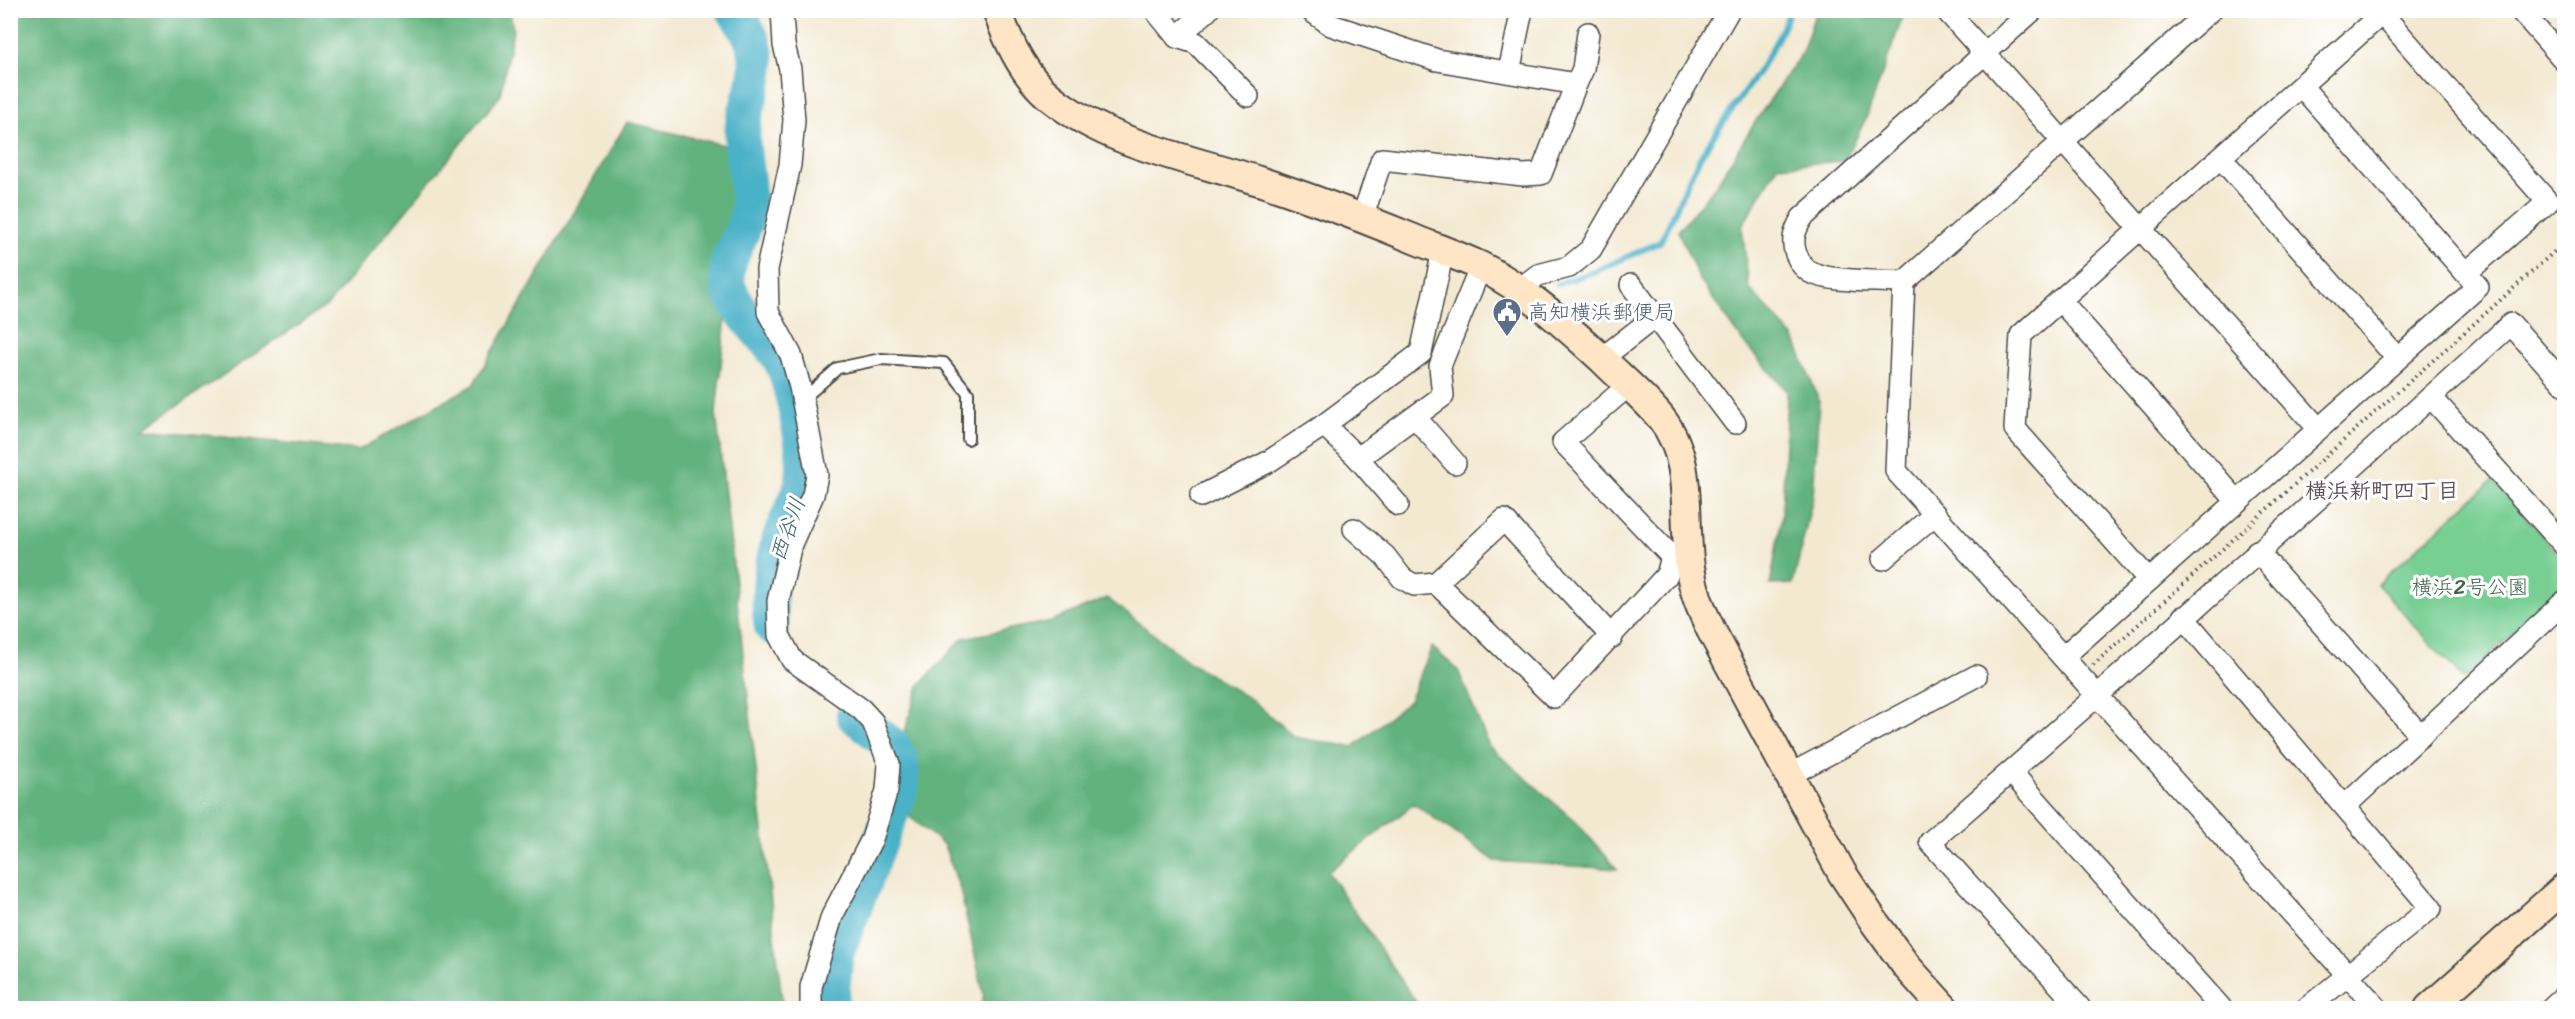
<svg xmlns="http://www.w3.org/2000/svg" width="2575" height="1019" font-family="Sriracha,'Klee One',sans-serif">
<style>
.green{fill:#78cf94;stroke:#527d60;stroke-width:1.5}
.forest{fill:#62b27e;stroke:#466e54;stroke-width:1.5}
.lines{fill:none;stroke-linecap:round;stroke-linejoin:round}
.stream{stroke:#49b1c8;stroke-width:6}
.river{stroke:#49b1c8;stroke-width:36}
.lane-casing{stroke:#494844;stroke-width:14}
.street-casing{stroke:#494844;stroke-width:24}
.secondary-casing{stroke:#494844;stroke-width:32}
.path{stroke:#494844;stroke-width:4;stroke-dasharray:1.5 4.5;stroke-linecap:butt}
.lane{stroke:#fff;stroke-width:10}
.street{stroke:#fff;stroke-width:21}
.secondary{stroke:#fde5c5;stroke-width:28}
.labels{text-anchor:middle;stroke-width:6;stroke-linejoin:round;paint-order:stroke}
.service-label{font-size:21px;fill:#4e5e75;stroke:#fff;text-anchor:start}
.park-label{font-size:21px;fill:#466450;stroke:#fff}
.neighbourhood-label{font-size:22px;font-weight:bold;fill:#60515d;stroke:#fff}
.water-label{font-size:22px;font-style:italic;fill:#37616a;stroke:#fff}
</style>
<rect width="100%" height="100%" fill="#fff"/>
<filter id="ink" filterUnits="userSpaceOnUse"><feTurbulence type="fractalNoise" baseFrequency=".0167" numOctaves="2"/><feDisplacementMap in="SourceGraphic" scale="12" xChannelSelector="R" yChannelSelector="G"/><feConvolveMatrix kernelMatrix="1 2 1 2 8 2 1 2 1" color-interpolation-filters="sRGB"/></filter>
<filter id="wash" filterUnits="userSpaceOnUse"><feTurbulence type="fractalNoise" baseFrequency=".008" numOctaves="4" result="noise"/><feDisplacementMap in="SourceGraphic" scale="24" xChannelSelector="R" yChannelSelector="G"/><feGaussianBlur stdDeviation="1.35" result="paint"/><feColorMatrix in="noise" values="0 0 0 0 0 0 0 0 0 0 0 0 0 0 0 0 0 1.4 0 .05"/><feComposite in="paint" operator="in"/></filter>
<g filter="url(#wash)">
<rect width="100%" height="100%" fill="#f3e9d1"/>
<path class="green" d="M2493,480l71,80v27l-101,92 -86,-95z"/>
<g class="forest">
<path d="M10,11h500l3,19 -13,66 -172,209 -185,124 216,21 114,-65 154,-263 101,24 13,26 -25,241 67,595h-772z"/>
<path d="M1816,11h89l-38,105 -22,45 -67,5 -36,60 7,62 45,50 25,62 -6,97 -20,87 -23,1 12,-69 5,-125 -43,-48 -45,-64 -21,-48 38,-46 41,-66 45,-66z"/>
<path d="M1107,598l85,66 60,36 42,37 59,10 56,-46 23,-54 26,23 31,76 87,76 41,47 -122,-8 -81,-57 -86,68 92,136h-440l4,-12 -24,-107 -16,-44 -50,-41 6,-50 8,-34 11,-34 44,-48 89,-17z"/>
</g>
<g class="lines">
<path class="stream" d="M1557,284l39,-13 64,-29c16,-29 26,-62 44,-91 29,-47 67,-88 86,-141"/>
<g class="river">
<path d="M734,10c7,12 16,22 20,35 9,29 -7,53 -11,80 -4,32 11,64 3,95 -5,19 -19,36 -19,56 -1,28 39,60 53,83 11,19 25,89 24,111 -1,21 -11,36 -19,55 -13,30 -19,70 -13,102"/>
<path d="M830,1008l6,-54 65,-166v-26l-8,-16 -39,-30"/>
</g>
</g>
</g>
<g filter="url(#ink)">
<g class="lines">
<g class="lane-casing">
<path id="lane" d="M803,399l35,-31 43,-9 63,4 24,30v46"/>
</g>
<g class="street-casing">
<g id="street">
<path d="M782,10l2,35 6,24 4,51 -4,45 -23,104 1,43 23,43 9,32 17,88 -4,20 -22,49 -13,57 1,34 13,25 69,49 12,13 16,42 -2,26 -15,49 -40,77 -21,71v21"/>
<path d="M1155,10l22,27 19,6 52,53"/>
<path d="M1310,10l21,15 106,35 139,24 -35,90 -18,1 -141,-16 -20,59"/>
<path d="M1946,10l372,418"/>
<path d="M2211,10l-307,272 -8,189 481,537"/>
<path d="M2520,10l44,50"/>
<path d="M2382,14l166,188 -82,71"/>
<path d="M1177,37l31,-27"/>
<path d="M1509,72l13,-62"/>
<path d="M1576,84l7,-15 5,-36"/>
<path d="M2221,158l176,200"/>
<path d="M1904,282c-23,-1 -76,0 -94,-10 -7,-4 -11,-11 -14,-18 -5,-14 -1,-24 6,-36l231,-208"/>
<path d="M1631,285l104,138"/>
<path d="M1518,290l20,-15 31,-8 22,-18 138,-239"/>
<path d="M2060,300l177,201"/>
<path d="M1601,359l55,-43"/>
<path d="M1629,385l-66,57 109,115"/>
<path d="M2431,397l133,148"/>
<path d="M1415,417l40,46"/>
<path d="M1358,458l-34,-33 97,-72 22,-102"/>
<path d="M1201,496l67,-34 56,-37"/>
<path d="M1398,505l-40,-47 85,-62 -3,-30 41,-100"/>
<path d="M1354,529l31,27 17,22 12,7 22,-2"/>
<path d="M2257,551l164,185"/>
<path d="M1883,559l52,-45"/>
<path d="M2149,580l-134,-151 6,-94 365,-325"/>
<path d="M2183,617l248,291 -124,100"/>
<path d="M1612,637l-108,-117 -68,63 118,114 113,-122 5,-18 17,7"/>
<path d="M2063,657l415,-370 -176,-200"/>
<path d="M2011,772l210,236"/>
<path d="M1789,775l187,-99"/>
<path d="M2345,806l219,-204"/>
<path d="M2080,1008l-150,-166c196,-170 389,-343 581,-518l53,60"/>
<path d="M2551,1008l13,-12"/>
</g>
</g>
<g class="secondary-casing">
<g id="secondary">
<path d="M997,10c11,32 27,66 53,87 59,48 138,61 209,84 52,17 104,37 155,58 22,9 45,17 66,27 46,23 85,59 123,94 19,19 41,37 58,58 34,43 21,99 29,149 3,24 11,42 21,63l131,243 33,50 32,44 37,41"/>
<path d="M2429,1008l135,-120"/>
</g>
</g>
<path class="path" d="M2093,665l471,-422"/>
<use href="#lane" class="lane"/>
<use href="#street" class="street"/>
<use href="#secondary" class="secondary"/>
</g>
</g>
<defs>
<g id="civic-pin" transform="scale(1.5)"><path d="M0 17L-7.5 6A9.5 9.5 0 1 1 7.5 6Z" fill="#5c6f8a" stroke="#fff"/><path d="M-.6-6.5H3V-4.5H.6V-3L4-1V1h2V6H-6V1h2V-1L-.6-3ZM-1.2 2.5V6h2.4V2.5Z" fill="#fff"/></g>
</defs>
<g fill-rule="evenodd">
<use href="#civic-pin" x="1507" y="312"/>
</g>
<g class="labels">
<g class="service-label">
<text x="1528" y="319">高知横浜郵便局</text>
</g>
<g class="park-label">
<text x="2470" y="594">横浜2号公園</text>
</g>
<g class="neighbourhood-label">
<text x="2382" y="498">横浜新町四丁目</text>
</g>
<g class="water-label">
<text transform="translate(787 529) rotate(-71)" y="8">西谷川</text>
</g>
</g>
<rect width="2575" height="1019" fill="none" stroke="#fff" stroke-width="36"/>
</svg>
